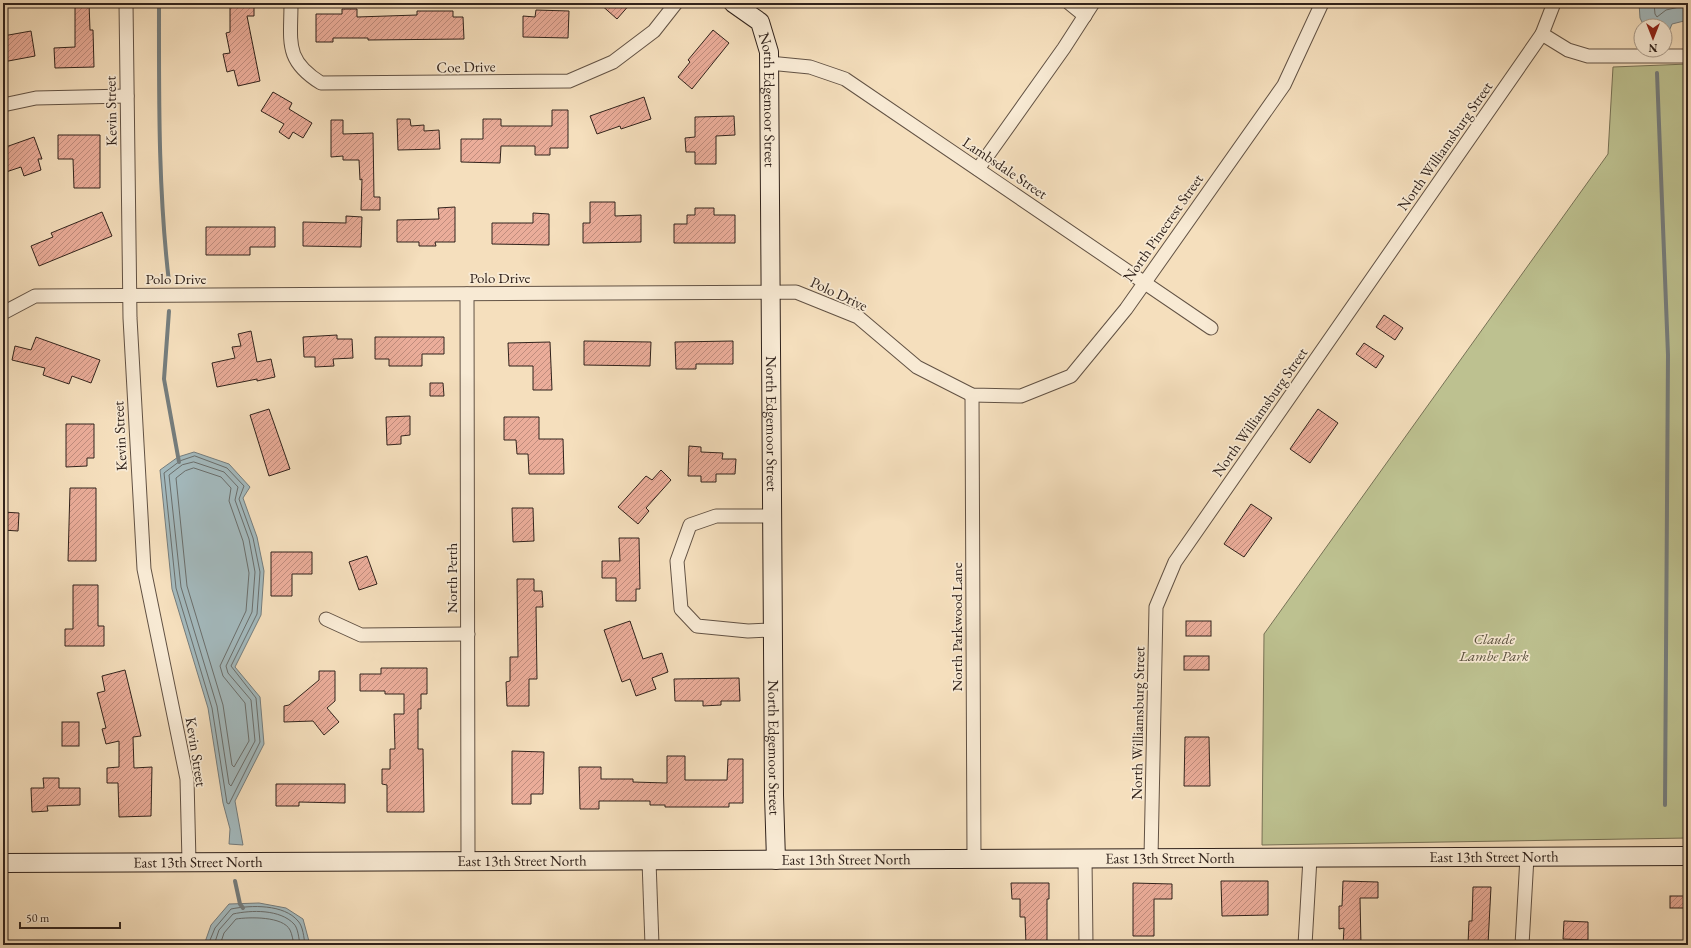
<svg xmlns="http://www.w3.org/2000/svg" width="1691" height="948" font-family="'EB Garamond',serif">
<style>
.green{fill:#bdc190;stroke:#777256}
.water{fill:#a3b9bd;stroke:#757d7d}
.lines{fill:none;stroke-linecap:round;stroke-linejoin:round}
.shore{stroke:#6a6e6c;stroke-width:1}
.stream{stroke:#757d7d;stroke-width:4}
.building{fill:url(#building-hatch);stroke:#31231c}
.street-casing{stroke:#625244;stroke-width:15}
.secondary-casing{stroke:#31231c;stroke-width:20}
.street{stroke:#f8ead4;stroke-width:13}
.secondary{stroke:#f8ead4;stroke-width:18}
.labels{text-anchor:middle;stroke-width:3.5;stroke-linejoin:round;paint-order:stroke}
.street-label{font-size:15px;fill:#31231c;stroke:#f8ead4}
.park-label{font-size:15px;font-style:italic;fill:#5b523f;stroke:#f8ead4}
</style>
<defs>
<pattern id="building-hatch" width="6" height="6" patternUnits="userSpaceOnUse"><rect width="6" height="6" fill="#ebad9a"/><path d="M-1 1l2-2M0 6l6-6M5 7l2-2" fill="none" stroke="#bf8c7d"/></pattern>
</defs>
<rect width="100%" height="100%" fill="#f5dfbd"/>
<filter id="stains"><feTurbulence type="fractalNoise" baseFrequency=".005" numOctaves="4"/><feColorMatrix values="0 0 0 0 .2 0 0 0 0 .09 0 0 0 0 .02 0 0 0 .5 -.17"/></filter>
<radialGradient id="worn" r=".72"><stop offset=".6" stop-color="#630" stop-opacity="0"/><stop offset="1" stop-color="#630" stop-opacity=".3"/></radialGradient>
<path class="green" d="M1688,64v774l-426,7 2,-211 344,-480 5,-87z"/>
<g class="water">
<path d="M1639,3h49v17l-16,4 -7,17v-15h-21l-4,-8z"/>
<path d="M194,452l35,12 21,23 -7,11 14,39 7,34 -3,44 -26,52 25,30 4,47 -29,57 8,44 -14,-1 1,-15 -7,-26 -15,-95 -36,-119 -12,-119 18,-13z"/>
<path d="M259,903l27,5 17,11 7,26h-106l7,-20 18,-21z"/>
</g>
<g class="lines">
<g class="shore">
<path d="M1654,3l1,11 2,3 9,-7 22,-5"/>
<path d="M195,456l32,12 17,18 -5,13 14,39 7,34 -3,42 -26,52 25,32 4,44 -31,62 -2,-1 -15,-95 -36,-120 -12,-115 16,-12z"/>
<path d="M194,462l30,10 14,15 -3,13 14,39 6,33 -3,40 -26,54 2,7 23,27 4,41 -24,45 -2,-2 -12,-78 -36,-119 -12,-112 13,-10z"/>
<path d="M194,468l27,9 10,11 -2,13 14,40 6,32 -3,38 -26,55 3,10 22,27 4,38 -15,26 -2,-2 -9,-60 -36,-119 -11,-108 9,-7z"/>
<path d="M208,945l7,-17 16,-19c20,-4 53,-5 67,12 5,5 6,17 7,24"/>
<path d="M214,945l5,-15 14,-16c18,-4 47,-5 61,10 4,4 5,15 6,21"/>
<path d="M220,945l4,-12 12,-14c13,-2 47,-3 54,11 2,4 3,10 4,15"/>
</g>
<g class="stream">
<path d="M159,3c0,93 -1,186 10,279"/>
<path d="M1657,73l11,282 -3,450"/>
<path d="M169,311l-5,68 15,83"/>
<path d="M235,881l5,23 3,4"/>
</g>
</g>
<g class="building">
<path d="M75,3h14l1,27h3l1,37 -39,1 -1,-20 21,-1z"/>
<path d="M230,3h24v13h-7l13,65 -22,5 -4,-16 -7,2 -4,-18 7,-1 -4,-20 4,-1z"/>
<path d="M599,3h32l-14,16z"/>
<path d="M342,9h15v8l60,-2v-4h36v6h10l1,22 -96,1v-2h-35v4h-17v-28h26z"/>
<path d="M536,10l33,1 -1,27 -45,-1v-21l12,1z"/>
<path d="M713,30l16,13 -37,46 -14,-12 12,-15 -2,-2z"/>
<path d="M31,31l4,25 -32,6v-26z"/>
<path d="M273,92l19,11 -3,6 23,14 -9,15 -10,-6 -4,7 -10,-7 5,-8 -23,-13z"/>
<path d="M644,97l7,22 -30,10 -1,-3 -23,8 -7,-18z"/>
<path d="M552,110h16v38h-18v7h-15v-9h-34l-1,17 -39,-1v-23h22v-20h18v7h51z"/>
<path d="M734,116l1,19 -19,1v28h-21v-12h-9l-1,-14 10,-1v-20z"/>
<path d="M397,119h13l1,7 13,-1v6l15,-1 1,19 -42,1z"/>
<path d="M331,120h12v14l30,-1 1,64h6v13h-19l1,-31 -2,1 -1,-20h-16v-4l-12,1z"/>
<path d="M58,135h42v53h-26l-1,-29h-15z"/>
<path d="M34,137l8,22h-4l3,11 -17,6 -3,-9 -18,6v-25z"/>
<path d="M590,202h25v14l26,-1v27l-58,1v-20h7z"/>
<path d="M455,207v35h-20l1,4h-17v-4h-22v-22l42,-1 -1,-11z"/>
<path d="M695,208h19v7h21v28h-61v-19h13v-9h8z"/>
<path d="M102,212l10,24 -73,30 -8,-20 22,-9 -2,-4z"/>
<path d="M533,213l16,1v31l-57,-1v-21h41z"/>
<path d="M346,216l16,1 -1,30 -58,-1v-24l43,1z"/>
<path d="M206,227h69v20h-25v8h-44z"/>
<path d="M1384,315l19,13 -8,12 -19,-13z"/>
<path d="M251,331l6,31 14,-3 4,18 -18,4v-2l-40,8 -5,-24 23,-5 -3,-11 9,-1 -3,-12z"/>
<path d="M337,335v4h15l1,19 -20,1 1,7 -19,1v-10h-11l-1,-20z"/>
<path d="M36,337l64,23 -9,23 -19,-7 -3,8 -26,-9 2,-7 -33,-8 3,-14 16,4z"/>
<path d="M375,337h69v17h-22v12h-33v-7h-14z"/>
<path d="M584,341l67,1 -1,24 -66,-1z"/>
<path d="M733,341v23h-37v5h-20l-1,-27z"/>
<path d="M550,342l2,48h-19v-24h-24l-1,-23z"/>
<path d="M1364,343l20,13 -8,12 -20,-14z"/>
<path d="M430,383h13l1,13h-14z"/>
<path d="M269,409l21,60 -21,7 -19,-61z"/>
<path d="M1318,409l20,14 -28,40 -20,-14z"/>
<path d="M410,416v19l-9,1v8l-14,1 -1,-28z"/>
<path d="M504,417h35v22h24l1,35h-35l-1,-20h-11l-1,-14h-12z"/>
<path d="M66,424h28v34h-7v8l-21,1z"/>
<path d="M689,446l12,1v5l22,1 -1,6h14l-1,15h-19v8h-15v-6h-13z"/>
<path d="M661,470l10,10 -25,28 3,3 -11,13 -20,-17 28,-31 6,4z"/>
<path d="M70,488h26v73h-28z"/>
<path d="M1251,504l21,14 -28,39 -20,-13z"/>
<path d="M512,508h21l1,33 -21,1z"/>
<path d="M3,512l16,1 -1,18 -15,-1z"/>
<path d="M619,538h20l1,51h-4v12h-20v-23h-14v-17h18z"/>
<path d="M271,552h41v22h-20v22h-21z"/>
<path d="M367,556l10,28 -18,6 -10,-28z"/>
<path d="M517,579h17v12h8l1,16h-7l1,72h-8v27h-22l-1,-24 4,-1v-24h8z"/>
<path d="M73,585h25v41h6v20h-39v-17h8z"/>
<path d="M630,621l13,38 19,-6 6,19 -16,6 4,11 -20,7 -6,-17 -8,3 -18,-52z"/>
<rect x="1186" y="621" width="25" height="15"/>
<rect x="1184" y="656" width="25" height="14"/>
<path d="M381,668h46v26h-6v15h-3v40h5l1,63h-37v-27l-5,-1v-15h8v-20h5l-1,-35h10v-20h-19v-3h-25v-17h21z"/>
<path d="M125,670l16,66 -8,1 1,31 18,-1 -1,49 -32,1 -1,-34h-11v-15l12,-1v-26l-13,3 -4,-15 4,-1 -9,-35 8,-2 -3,-15z"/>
<path d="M319,671h16v30l-8,7 12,14 -15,13 -11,-14 -29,1v-16l5,-1 30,-25z"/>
<path d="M739,678l1,23h-19v4l-18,1v-5h-28l-1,-22z"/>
<rect x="62" y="722" width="17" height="24"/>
<path d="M1185,737h24l1,49h-26z"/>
<path d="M512,751l32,1 -1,42h-12v10h-19z"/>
<path d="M667,756h18v24h42l1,-21h15v44h-14v4h-64v-2h-15v-4h-51v8h-19l-1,-42h22v12h32v3l34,1z"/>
<path d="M43,778h16v10h21v17l-33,1 1,5 -16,1 -1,-24h13z"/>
<path d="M276,784h69v19l-46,-1v4h-23z"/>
<path d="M1221,881h47v34l-46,1z"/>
<path d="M1343,881l35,1v16h-18l1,47h-18l1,-17 -5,1v-23h3z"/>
<path d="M1011,883h38v16h-2v46h-21l-1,-28h-5v-18h-8z"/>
<path d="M1133,883l39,1v15h-18v37h-21z"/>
<path d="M1473,887h18l-3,57h-20l1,-23h3z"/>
<rect x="1670" y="896" width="15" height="12"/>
<path d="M1564,921l24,1v18l-25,-1z"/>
</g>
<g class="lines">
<g class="street-casing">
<g id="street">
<path d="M126,3l4,315 14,251 43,210 2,83"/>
<path d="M291,3c0,39 -7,57 30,80l248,-2 44,-19 41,-31 22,-28"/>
<path d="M1069,3l16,13"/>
<path d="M1542,34l26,16 20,6h100"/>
<path d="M769,63l41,4 35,12 366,249"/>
<path d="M3,105l33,-7 91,-2"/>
<path d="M978,169l86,-121 29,-45"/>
<path d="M467,294l1,567"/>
<path d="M3,313l32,-17 761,-4 62,25 59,50 55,28 49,1 50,-20 55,-67 158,-224 38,-82"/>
<path d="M972,395l2,464"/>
<path d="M773,516h-57l-26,9 -13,36 4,48 16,17 51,5 25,-1"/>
<path d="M326,619l35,16 107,-1"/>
<path d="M1151,858l5,-251 19,-45 367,-528 12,-31"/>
<path d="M1085,859l1,86"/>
<path d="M649,861l3,84"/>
<path d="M1305,945l5,-87"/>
<path d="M1522,945l5,-88"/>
</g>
</g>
<g class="secondary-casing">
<g id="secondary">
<path id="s1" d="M733,3l27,19 9,30 5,743 2,65"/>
<path id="s2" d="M3,863l1685,-7"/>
</g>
</g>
<use href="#street" class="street"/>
<use href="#secondary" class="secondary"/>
</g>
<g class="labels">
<g class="street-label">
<text transform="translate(466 67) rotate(-1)" y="5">Coe Drive</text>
<text dy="5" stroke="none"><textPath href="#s1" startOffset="112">North Edgemoor Street</textPath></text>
<text transform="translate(111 111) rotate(-91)" y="5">Kevin Street</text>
<text transform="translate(1445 146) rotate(-55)" y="5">North Williamsburg Street</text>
<text transform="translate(1005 168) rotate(34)" y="5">Lambsdale Street</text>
<text transform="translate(1163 228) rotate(-55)" y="5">North Pinecrest Street</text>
<text x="500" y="283">Polo Drive</text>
<text x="176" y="284">Polo Drive</text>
<text transform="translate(839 294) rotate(25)" y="5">Polo Drive</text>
<text transform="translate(1260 412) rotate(-55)" y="5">North Williamsburg Street</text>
<text dy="5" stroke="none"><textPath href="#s1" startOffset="436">North Edgemoor Street</textPath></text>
<text transform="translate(120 436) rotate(-93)" y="5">Kevin Street</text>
<text transform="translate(452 578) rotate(-90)" y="5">North Perth</text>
<text transform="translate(957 627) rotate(-90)" y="5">North Parkwood Lane</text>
<text transform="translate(1138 723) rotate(-89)" y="5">North Williamsburg Street</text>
<text dy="5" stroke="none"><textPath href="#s1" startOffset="760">North Edgemoor Street</textPath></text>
<text transform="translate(196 752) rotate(81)" y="5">Kevin Street</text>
<text dy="5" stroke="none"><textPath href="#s2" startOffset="1491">East 13th Street North</textPath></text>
<text dy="5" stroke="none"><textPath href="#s2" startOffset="1167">East 13th Street North</textPath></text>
<text dy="5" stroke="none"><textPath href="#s2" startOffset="843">East 13th Street North</textPath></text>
<text dy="5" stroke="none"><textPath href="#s2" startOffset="519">East 13th Street North</textPath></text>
<text dy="5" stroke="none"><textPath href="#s2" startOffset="195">East 13th Street North</textPath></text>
</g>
<g class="park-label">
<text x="1494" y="644">Claude<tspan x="1494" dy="17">Lambe Park</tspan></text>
</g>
</g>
<rect width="1691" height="948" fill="none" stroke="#f5dfbd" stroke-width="16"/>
<rect x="4" y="4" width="1683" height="940" fill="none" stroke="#31231c" stroke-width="2"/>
<rect x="8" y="8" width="1675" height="932" fill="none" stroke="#31231c"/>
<g transform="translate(1653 38) rotate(180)"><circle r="19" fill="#f8ead4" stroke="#a89a8a"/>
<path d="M0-3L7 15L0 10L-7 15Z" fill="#8f2418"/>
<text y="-6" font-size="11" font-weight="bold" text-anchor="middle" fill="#31231c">N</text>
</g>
<path d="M20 922v6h100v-6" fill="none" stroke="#31231c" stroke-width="2"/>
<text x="26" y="922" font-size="12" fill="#31231c" stroke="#f8ead4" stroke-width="3" paint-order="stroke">50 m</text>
<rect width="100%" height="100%" filter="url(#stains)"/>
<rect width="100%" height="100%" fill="url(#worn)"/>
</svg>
